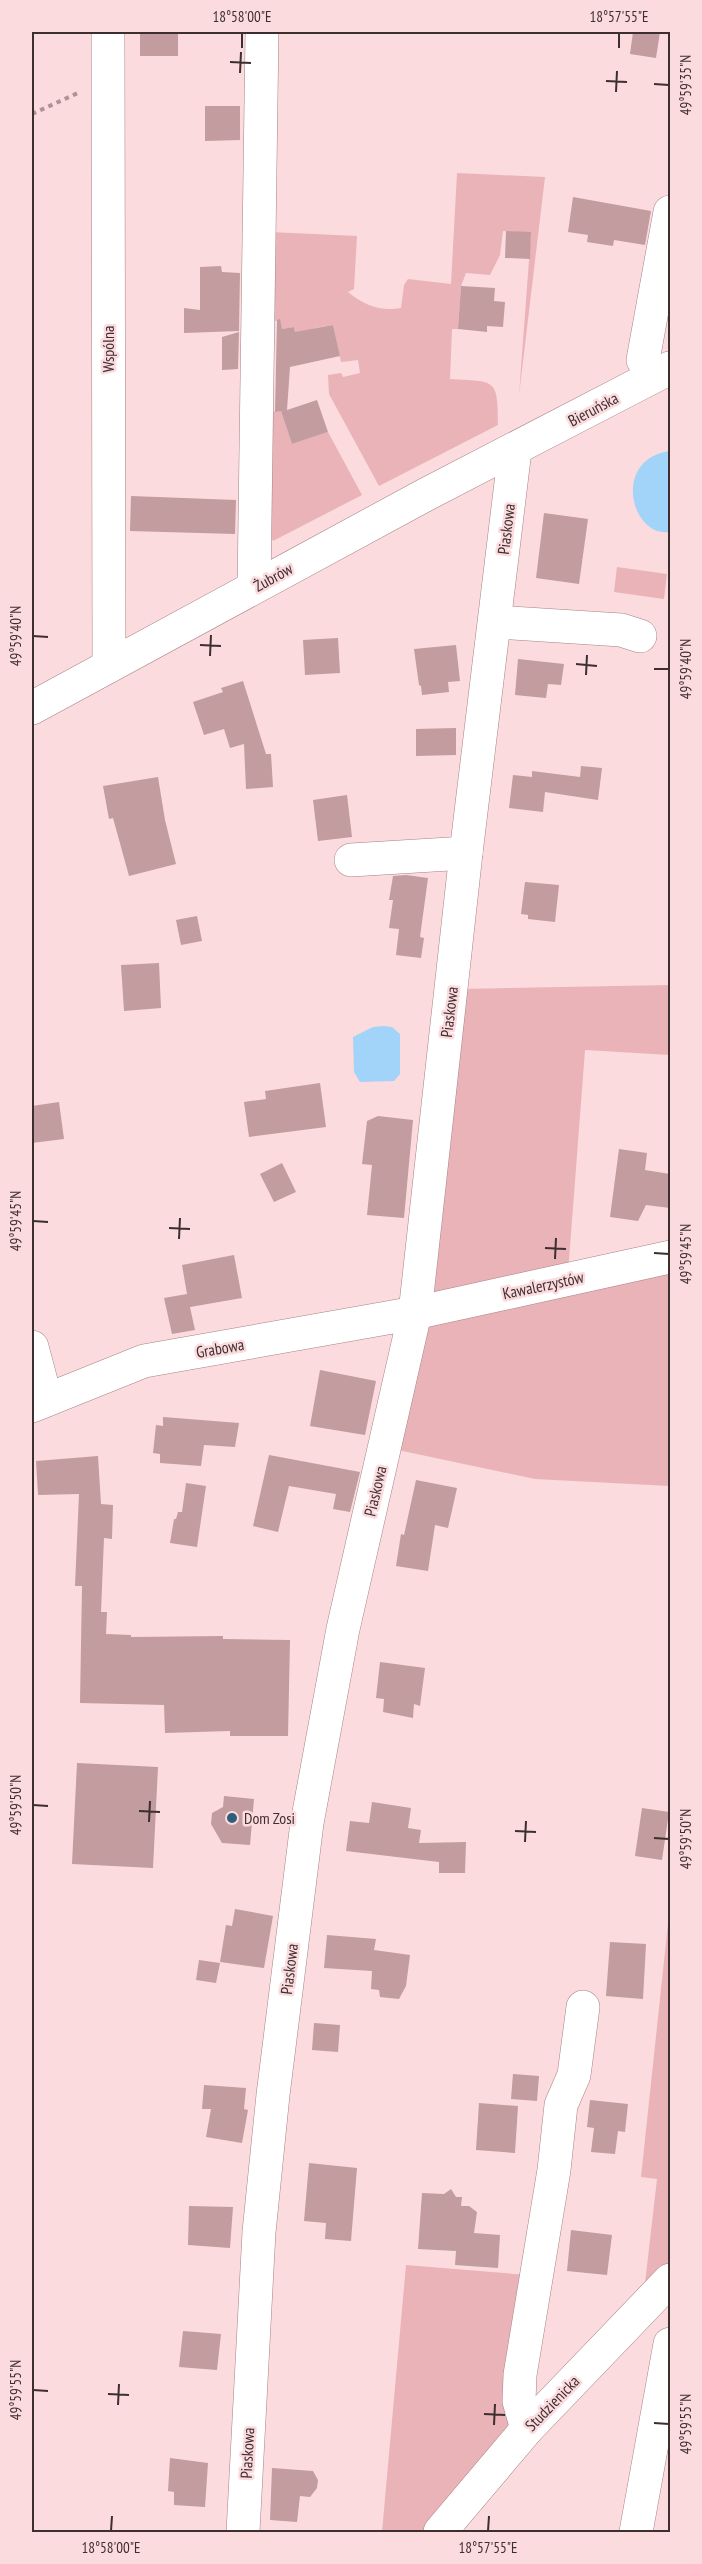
<svg xmlns="http://www.w3.org/2000/svg" width="702" height="2564" font-family="'PT Sans Narrow',sans-serif">
<style>
.green{fill:#e9b3b8}
.water{fill:#a1d4f8}
.building{fill:#c29c9f}
.lines{fill:none;stroke-linecap:round;stroke-linejoin:round}
.minor-casing{stroke:#a68285;stroke-width:34}
.major-casing{stroke:#a68285;stroke-width:34}
.path{stroke:#ac9395;stroke-width:4;stroke-dasharray:4.5 4.5;stroke-linecap:butt}
.minor{stroke:#fff;stroke-width:33}
.major{stroke:#fff;stroke-width:33}
.ticks{fill:none;stroke:#3d2e2f;stroke-width:2}
.poi-dot{fill:#2e5e7c;stroke:#fbdbde;stroke-width:2}
.labels{text-anchor:middle;stroke-width:5;stroke-linejoin:round;paint-order:stroke}
.street-label{font-size:16px;fill:#3d2e2f;stroke:#fbdbde}
.poi-label{font-size:16px;fill:#3d2e2f;stroke:#fbdbde;text-anchor:start}
.neatline{fill:none;stroke:#3d2e2f;stroke-width:2}
.ticks-label{font-size:15px;text-anchor:middle;fill:#3d2e2f}
</style>
<rect width="100%" height="100%" fill="#fbdbde"/>
<g class="green">
<path d="M457,173l88,4 -26,218 12,-162 -28,-2 -3,24 -10,20 -24,-2 -5,13 -3,43h-6l-2,50c45,3 48,-2 48,46l-119,61 -50,-92 -1,-19 13,-2 2,4 17,-4 -2,-13 -17,2 -8,-37 -18,3 -19,10 -2,-11 -12,2 -3,-9 -11,3 2,-91 87,4 -3,53 -6,3c15,13 34,20 53,16l3,-23 4,-6 43,5z"/>
<path d="M281,411l11,33 36,-12 34,63 -89,46 -9,-20 2,-109z"/>
<path d="M617,567l50,7 -3,25 -50,-7z"/>
<path d="M670,985v70l-85,-5 -17,223 -143,31 35,-315z"/>
<path d="M670,1271v215l-135,-7 -142,-30 29,-133z"/>
<path d="M670,1905v366l-26,21 13,-113 -16,-2z"/>
<path d="M406,2265l121,10 -13,157 -83,100h-49z"/>
</g>
<g class="water">
<path d="M670,451v81c-39,6 -59,-73 0,-81z"/>
<path d="M384,1026l8,1 8,7v40l-6,7 -34,1 -6,-10 -1,-35 20,-10z"/>
</g>
<g class="building">
<rect x="140" y="32" width="38" height="24"/>
<path d="M633,32h27l-4,26 -26,-4z"/>
<path d="M205,106h35v34l-35,1z"/>
<path d="M573,197l78,14 -6,34 -31,-5 -1,6 -26,-4 1,-7 -20,-3z"/>
<path d="M506,231l25,1 -1,27 -25,-1z"/>
<path d="M221,266l1,6 18,1 -1,58 -55,2v-25l16,2v-43z"/>
<path d="M461,286l34,2 -1,13 11,1 -2,25 -16,-1v6l-29,-3z"/>
<path d="M280,319l2,10 12,-2 1,5 38,-7 7,31 -50,11 -3,43 30,-10 11,32 -36,12 -11,-33 -6,1 2,-92z"/>
<path d="M239,332l-1,37 -16,1v-33z"/>
<path d="M131,496l105,4 -1,34 -105,-3z"/>
<path d="M544,513l44,6 -9,65 -43,-6z"/>
<path d="M338,638l2,35 -35,2 -2,-35z"/>
<path d="M456,645l4,36 -12,1 1,10 -27,3 -1,-9 -2,-1 -5,-36z"/>
<path d="M518,659l46,5 -3,21 -13,-1 -2,14 -31,-3z"/>
<path d="M243,681l23,73h5l2,33 -27,2 -2,-45 -14,4 -6,-19 -20,6 -11,-33 30,-10 -2,-4z"/>
<path d="M456,728v27l-40,1v-27z"/>
<path d="M581,766l21,2 -4,32 -53,-8 -2,20 -34,-4 4,-33 19,2v-6l48,6z"/>
<path d="M158,777l7,43 11,44 -47,12 -16,-58 -4,1 -6,-33z"/>
<path d="M347,795l5,42 -34,4 -5,-41z"/>
<path d="M406,875l22,3 -8,59 4,1 -3,20 -25,-3 3,-26 -10,-1 4,-28h-4l4,-24z"/>
<path d="M525,882l34,3 -4,37 -27,-3v-4l-7,-1z"/>
<path d="M197,916l5,25 -21,4 -5,-25z"/>
<path d="M159,963l2,45 -37,3 -3,-46z"/>
<path d="M320,1083l6,44 -77,10 -5,-35 22,-3 -1,-8z"/>
<path d="M59,1102l5,37 -32,4v-37z"/>
<path d="M378,1116l35,4 -9,98 -37,-3 5,-50 -10,-1 5,-43z"/>
<path d="M619,1149l28,4 -2,17 25,4v34l-24,-3 -8,16 -28,-4z"/>
<path d="M282,1163l14,29 -22,10 -14,-28z"/>
<path d="M234,1255l8,43 -52,9 5,23 -23,4 -8,-36 23,-4 -5,-29z"/>
<path d="M320,1370l56,11 -11,54 -55,-9z"/>
<path d="M163,1417l76,6 -4,24 -31,-2 -3,21 -41,-3v-9l-7,-1 3,-28 7,1z"/>
<path d="M269,1455l91,17 -10,40 -17,-3 3,-15 -47,-8 -11,46 -25,-6z"/>
<path d="M98,1456l3,48 12,1 -1,34 -8,-1 -3,74h6l-1,22 25,1v2l92,-1v3l67,1 -2,96h-58v-5l-65,2 -1,-28 -84,-2 2,-117h-7l4,-92 -41,1 -2,-34z"/>
<path d="M416,1480l41,8 -9,40 -13,-3 -7,46 -32,-5 5,-32 3,1z"/>
<path d="M186,1483l20,3 -9,61 -27,-4 4,-24h2l2,-7h4z"/>
<path d="M380,1662l45,6 -5,38 -6,-2 -1,14 -30,-6 1,-13 -8,-1z"/>
<path d="M77,1763l81,4 -5,101 -81,-4z"/>
<path d="M224,1796l30,3 -4,46 -28,-2 -11,-19 1,-11 11,-6z"/>
<path d="M372,1802l39,6 -3,20 13,2 -2,13 47,-1 -1,31h-26v-11l-93,-11 4,-30 19,2z"/>
<path d="M642,1808l27,4 -7,48 -27,-4z"/>
<path d="M235,1909l38,7 -9,52 -44,-6 6,-37 6,1z"/>
<path d="M327,1935l49,4 -2,11 36,5 -4,31 -7,13 -19,-2 -1,-7 -8,-1 1,-18 -48,-3z"/>
<path d="M610,1942l36,2 -3,55 -37,-3z"/>
<path d="M199,1960l21,3 -4,20 -20,-3z"/>
<path d="M314,2023l26,2 -2,27 -26,-2z"/>
<path d="M513,2074l26,2 -2,25 -26,-2z"/>
<path d="M204,2085l42,3 -2,21 4,1 -6,33 -36,-6 5,-28h-9z"/>
<path d="M590,2100l38,4 -3,28 -7,-1 -3,23 -24,-2 3,-24 -7,-1z"/>
<path d="M479,2103l39,3 -3,47 -39,-3z"/>
<path d="M309,2163l48,5 -6,73 -26,-2 1,-16 -22,-2z"/>
<path d="M451,2189l5,8h6l-1,9h8l8,6 -3,21 26,2 -2,33 -43,-3 1,-14 -38,-2 4,-56 22,1z"/>
<path d="M189,2206l44,1 -3,41 -42,-3z"/>
<path d="M571,2230l41,5 -5,40 -40,-4z"/>
<path d="M183,2331l38,3 -4,36 -38,-3z"/>
<path d="M170,2458l38,5 -3,44 -31,-2v-13l-6,-1z"/>
<path d="M272,2468l41,3 5,9 -1,8 -7,9 -10,-1 -3,26 -27,-2z"/>
</g>
<g class="lines">
<g class="minor-casing">
<g id="minor">
<path d="M108,32l1,634"/>
<path d="M643,360l27,-148"/>
<path d="M254,587l8,-555"/>
<path d="M495,622l126,8 19,6"/>
<path d="M351,860l115,-7"/>
<path d="M32,1347l14,53"/>
<path d="M32,1406l112,-45 271,-48 255,-56"/>
<path d="M527,2429l-8,-28 1,-26 34,-205 7,-65 13,-30 9,-68"/>
<path d="M243,2532l16,-300 14,-137 34,-272 36,-194 72,-316 51,-460 49,-403"/>
<path d="M440,2532l87,-103 143,-149"/>
<path d="M636,2532l34,-188"/>
</g>
</g>
<g class="major-casing">
<path id="major" d="M32,708l393,-213 245,-127"/>
</g>
<path class="path" d="M32,114l48,-22"/>
<use href="#minor" class="minor"/>
<use href="#major" class="major"/>
</g>
<path class="ticks" d="M242,48v-15M619,48v-15M230,62l21,1M240,73l1,-21M606,81l21,1M654,84l15,1M616,92l1,-21M33,636l15,1M200,645l21,1M210,656l1,-21M576,664l21,2M654,669h15M586,675l1,-20M33,1221l15,1M169,1228l21,1M179,1239l1,-21M545,1248l21,1M654,1253l15,1M555,1259l1,-21M33,1805l15,1M139,1811l21,1M149,1822l1,-21M515,1831l21,1M654,1838l15,1M525,1842l1,-21M33,2390l15,1M108,2394l21,1M118,2405l1,-21M484,2414l21,1M654,2423l15,1M494,2425l1,-21M111,2531l1,-15M488,2531l1,-15"/>
<circle class="poi-dot" cx="232" cy="1818" r="6"/>
<g class="labels">
<g class="street-label">
<text transform="translate(108 349) rotate(-90)" y="6">Wspólna</text>
<text transform="translate(593 409) rotate(-28)" y="6">Bieruńska</text>
<text transform="translate(506 529) rotate(-83)" y="6">Piaskowa</text>
<text transform="translate(273 577) rotate(-29)" y="6">Żubrów</text>
<text transform="translate(449 1012) rotate(-83)" y="6">Piaskowa</text>
<text transform="translate(543 1285) rotate(-12)" y="6">Kawalerzystów</text>
<text transform="translate(220 1348) rotate(-10)" y="6">Grabowa</text>
<text transform="translate(375 1491) rotate(-77)" y="6">Piaskowa</text>
<text transform="translate(289 1969) rotate(-83)" y="6">Piaskowa</text>
<text transform="translate(552 2403) rotate(-46)" y="6">Studzienicka</text>
<text transform="translate(247 2453) rotate(-87)" y="6">Piaskowa</text>
</g>
<g class="poi-label">
<text x="244" y="1824">Dom Zosi</text>
</g>
</g>
<rect width="702" height="2564" fill="none" stroke="#fbdbde" stroke-width="66"/>
<rect x="33" y="33" width="636" height="2498" class="neatline"/>
<g class="ticks-label">
<text x="242" y="22">18°58'00"E</text>
<text x="619" y="22">18°57'55"E</text>
<text transform="translate(686 85) rotate(-90)" y="5">49°59'35"N</text>
<text transform="translate(16 636) rotate(-90)" y="5">49°59'40"N</text>
<text transform="translate(686 669) rotate(-90)" y="5">49°59'40"N</text>
<text transform="translate(16 1221) rotate(-90)" y="5">49°59'45"N</text>
<text transform="translate(686 1254) rotate(-90)" y="5">49°59'45"N</text>
<text transform="translate(16 1805) rotate(-90)" y="5">49°59'50"N</text>
<text transform="translate(686 1839) rotate(-90)" y="5">49°59'50"N</text>
<text transform="translate(16 2390) rotate(-90)" y="5">49°59'55"N</text>
<text transform="translate(686 2424) rotate(-90)" y="5">49°59'55"N</text>
<text x="111" y="2553">18°58'00"E</text>
<text x="488" y="2553">18°57'55"E</text>
</g>
</svg>
